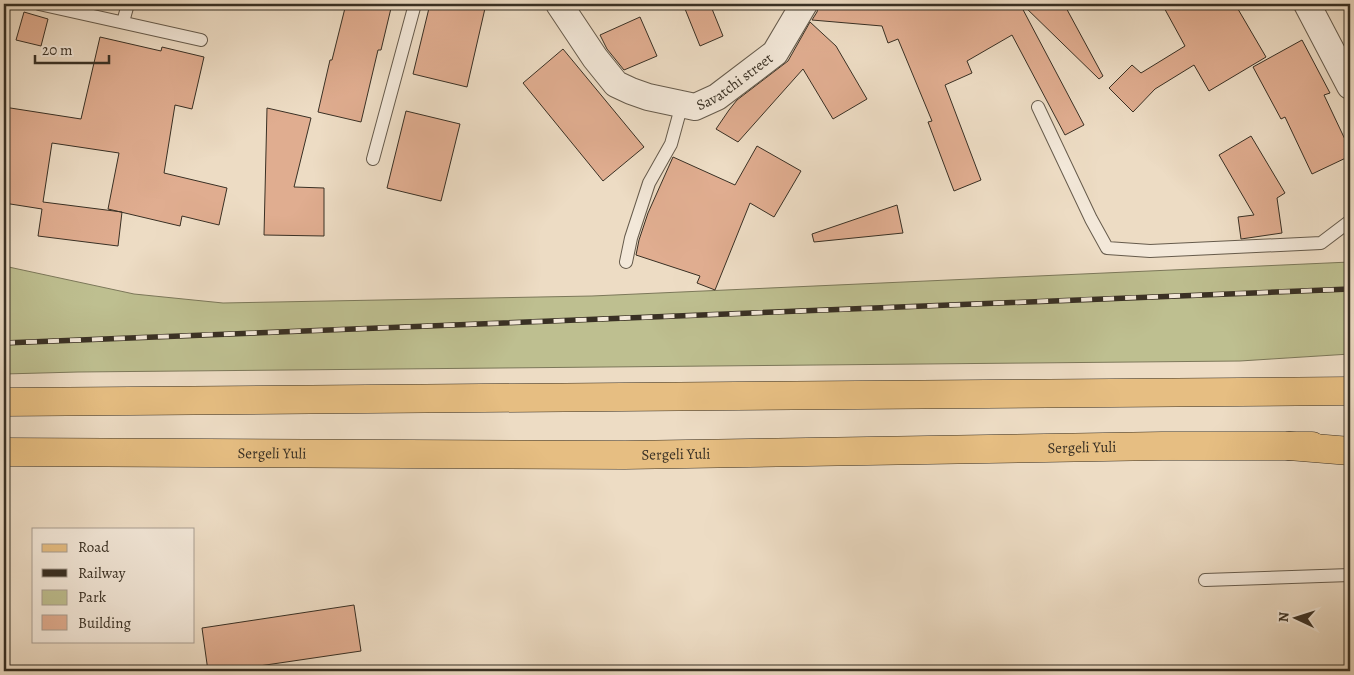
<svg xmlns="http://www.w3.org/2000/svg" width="1354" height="675" font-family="Alegreya,serif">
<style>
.green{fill:#bebf90;stroke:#7c785a}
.building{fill:#e0ad90;stroke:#393024}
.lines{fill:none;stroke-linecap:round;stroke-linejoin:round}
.service-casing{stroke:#665b4c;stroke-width:14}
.minor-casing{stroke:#665b4c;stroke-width:28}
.primary-casing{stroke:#393024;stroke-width:29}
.trunk-casing{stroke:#393024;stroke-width:29}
.service{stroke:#f3e8d9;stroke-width:12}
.minor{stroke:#f3e8d9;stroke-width:26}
.primary{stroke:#e6be82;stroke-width:28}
.trunk{stroke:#e6be82;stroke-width:28}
.rail-casing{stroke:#393024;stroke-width:5.5}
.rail{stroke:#f3e8d9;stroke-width:4;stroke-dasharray:11;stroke-linecap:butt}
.labels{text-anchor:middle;stroke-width:4;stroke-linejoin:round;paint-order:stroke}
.street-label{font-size:15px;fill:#393024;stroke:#f3e8d9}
</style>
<rect width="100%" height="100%" fill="#eddcc4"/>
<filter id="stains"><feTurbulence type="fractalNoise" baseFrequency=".004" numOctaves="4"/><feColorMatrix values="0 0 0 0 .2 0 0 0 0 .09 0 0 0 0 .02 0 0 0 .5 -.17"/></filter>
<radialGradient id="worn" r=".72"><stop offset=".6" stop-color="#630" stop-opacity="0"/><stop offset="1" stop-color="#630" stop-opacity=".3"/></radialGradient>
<path class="green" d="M1350,262v92l-110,7 -1162,11 -74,2v-108l130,28 89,9 369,-7z"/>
<g class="building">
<path d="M346,4h46l-11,46h-3l-17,72 -43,-10 12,-52h2z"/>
<path d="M430,4h56l-19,83 -54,-13z"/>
<path d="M683,4h27l13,32 -23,10z"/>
<path d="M819,4h201l64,121 -19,10 -53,-100 -45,26 5,12 -27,12 36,95 -27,11 -26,-69 4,-1 -34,-82 -10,4 -6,-17 -70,-6 5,-8z"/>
<path d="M1022,4h42l39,72 -4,3z"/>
<path d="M1162,4h73l31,53 -57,34 -15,-26 -39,24 -22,23 -24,-24 23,-23 9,8 44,-27z"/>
<path d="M24,12l24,7 -7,27 -25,-6z"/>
<path d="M640,17l17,39 -33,14 -17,-21 -7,-14z"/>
<path d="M810,22l26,24 31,53 -34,20 -30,-50 -65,73 -22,-13 13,-19 8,-10 51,-39z"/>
<path d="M100,37l61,14 1,-4 42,10 -12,52 -17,-4 -11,68 63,15 -8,37 -37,-9 -2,10 -72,-17 11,-56 -67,-10 -9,59 79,10 -4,34 -80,-10 4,-27 -38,-6v-96l77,12z"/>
<path d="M1302,40l28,53 -6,2 26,55v6l-38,18 -27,-57 -4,2 -28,-52z"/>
<path d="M563,49l81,98 -41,34 -80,-98z"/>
<path d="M267,108l44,10 -17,69 30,1v48l-60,-1z"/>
<path d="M406,111l54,13 -19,77 -54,-13z"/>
<path d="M1251,136l34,57 -8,5 5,35 -41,6 -3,-22 16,-2 -35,-60z"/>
<path d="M757,146l44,25 -27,46 -24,-14 -35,87 -18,-7 3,-7 -64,-21 3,-15 9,-27 25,-56 62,28z"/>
<path d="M897,205l6,28 -89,9 -2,-8z"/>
<path d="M354,605l7,46 -136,20h-17l-6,-43z"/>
</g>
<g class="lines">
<g class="service-casing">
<g id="service">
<path d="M39,4l162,36"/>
<path d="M123,22l5,-18"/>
<path d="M1038,107l53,112 16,29 43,3 171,-8 29,-22"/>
<path d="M373,159l42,-155"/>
<path d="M626,262l5,-24 18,-55 22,-39 11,-40"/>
<path d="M1205,580l145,-5"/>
</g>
</g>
<g class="minor-casing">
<g id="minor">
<path id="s1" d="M559,4l36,54 21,26 15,7 17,6 47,10 22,-10 58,-44 29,-49"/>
<path d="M1307,4l43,82"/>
</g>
</g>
<g class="primary-casing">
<g id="primary">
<path d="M4,402l1346,-11"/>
<path id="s2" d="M4,452l621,3 537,-9h150"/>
</g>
</g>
<g class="trunk-casing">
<path id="trunk" d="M1289,446l61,5"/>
</g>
<use href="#service" class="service"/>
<use href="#minor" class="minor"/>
<use href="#primary" class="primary"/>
<use href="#trunk" class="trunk"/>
<g class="rail-casing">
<path id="rail" d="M4,343l1346,-54"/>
</g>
<use href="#rail" class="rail"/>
</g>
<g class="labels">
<g class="street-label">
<text dy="5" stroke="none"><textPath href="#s1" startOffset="228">Savatchi street</textPath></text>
<text dy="5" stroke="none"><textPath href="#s2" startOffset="1078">Sergeli Yuli</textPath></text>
<text dy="5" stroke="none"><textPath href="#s2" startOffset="268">Sergeli Yuli</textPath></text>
<text dy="5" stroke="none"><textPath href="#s2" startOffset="672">Sergeli Yuli</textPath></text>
</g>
</g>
<rect width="1354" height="675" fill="none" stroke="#eddcc4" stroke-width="20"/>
<rect x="5" y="5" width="1344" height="665" fill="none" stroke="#393024" stroke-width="2.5"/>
<rect x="10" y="10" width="1334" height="655" fill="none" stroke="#393024"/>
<rect x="32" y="528" width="162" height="115" fill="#f3e8d9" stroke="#a99e91"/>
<rect x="42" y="544" width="25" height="8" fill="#e6be82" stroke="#a99e91"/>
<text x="78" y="552" font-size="15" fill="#393024">Road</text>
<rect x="42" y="569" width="25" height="8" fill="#393024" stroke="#a99e91"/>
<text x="78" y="578" font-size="15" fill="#393024">Railway</text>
<rect x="42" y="590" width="25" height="15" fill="#bebf90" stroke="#a99e91"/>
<text x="78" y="602" font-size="15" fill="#393024">Park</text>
<rect x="42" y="615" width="25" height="15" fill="#e0ad90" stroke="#a99e91"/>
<text x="78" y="628" font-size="15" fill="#393024">Building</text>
<g transform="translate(1296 618) rotate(274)" stroke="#f3e8d9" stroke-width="4" paint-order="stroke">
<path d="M0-4L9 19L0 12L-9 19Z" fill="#393024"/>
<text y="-8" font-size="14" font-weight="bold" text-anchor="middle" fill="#393024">N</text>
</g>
<path d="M35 55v8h74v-8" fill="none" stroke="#393024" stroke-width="2.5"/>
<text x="42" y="55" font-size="15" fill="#393024" stroke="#f3e8d9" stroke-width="4" paint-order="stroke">20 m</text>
<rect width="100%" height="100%" filter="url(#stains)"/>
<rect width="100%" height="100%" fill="url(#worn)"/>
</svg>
